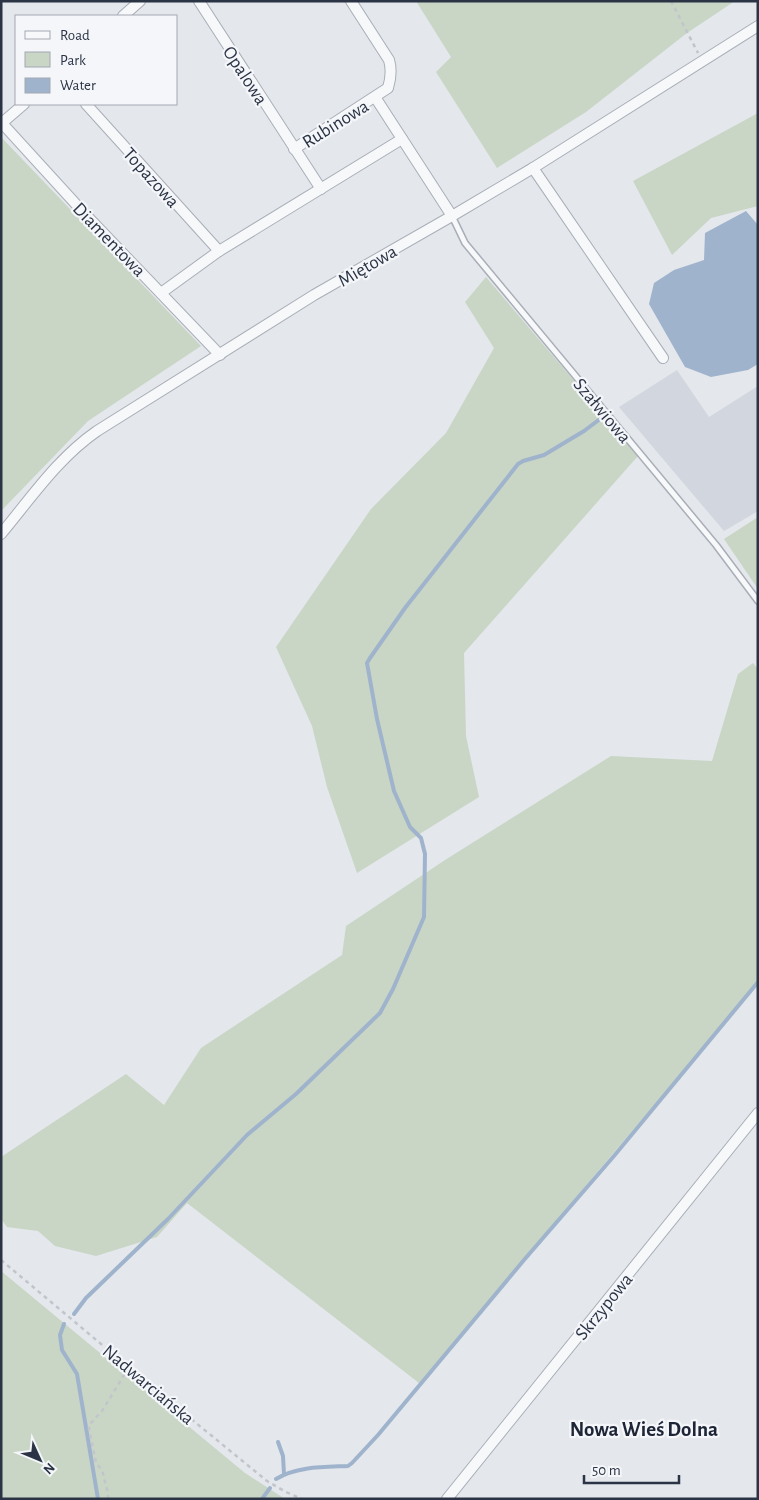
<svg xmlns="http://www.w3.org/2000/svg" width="759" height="1500" font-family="'Alegreya Sans',sans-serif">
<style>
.built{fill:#d2d6de}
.green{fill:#c9d6c5}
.water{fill:#9fb4cc}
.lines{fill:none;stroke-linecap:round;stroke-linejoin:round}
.stream{stroke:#9fb4cc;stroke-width:4}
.service-casing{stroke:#a9aeb7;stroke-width:8}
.minor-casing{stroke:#a9aeb7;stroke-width:12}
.path{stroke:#c2c5cb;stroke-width:2.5;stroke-dasharray:4 4;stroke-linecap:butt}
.service{stroke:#f7f8fa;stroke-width:5}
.minor{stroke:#f7f8fa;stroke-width:10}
.labels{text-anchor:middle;stroke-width:4.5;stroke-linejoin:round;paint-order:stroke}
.street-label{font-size:19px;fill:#2b3445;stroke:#f4f6f9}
.quarter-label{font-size:21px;font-weight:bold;fill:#1d2536;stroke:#f4f6f9}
</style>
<rect width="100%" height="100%" fill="#e4e7ec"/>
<path class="built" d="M677,370l32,47 49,-31v125l-34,20 -105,-124z"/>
<g class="green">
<path d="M416,1h319l-48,32 -101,79 -89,56 -61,-96 15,-15z"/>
<path d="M758,113v93l-47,12 -39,37 -39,-74z"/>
<path d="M1,137l200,209 -113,75 -87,90z"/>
<path d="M486,277l152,179 -174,197 2,83 13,61 -122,76 -30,-86 -15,-61 -36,-79 95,-138 75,-76 48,-85 -29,-46z"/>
<path d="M758,517v72l-34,-50z"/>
<path d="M753,663l5,6v313l-339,401 -232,-180 -30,34 -61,19 -41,-10 -17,-15 -31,-4 -6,-8v-62l125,-83 38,31 37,-57 141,-93 4,-29 99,-66 166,-104 101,5 26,-87z"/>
<path d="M1,1271l244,202 40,26h-284z"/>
</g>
<path class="water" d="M746,211l12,14v139l-10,6 -37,7 -26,-10 -36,-63 5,-21 20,-13 30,-10 1,-27z"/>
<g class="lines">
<g class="stream">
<path d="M74,1314l12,-16 82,-79 79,-84 49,-41 84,-81 13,-24 31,-72 1,-63 -4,-16 -11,-11 -16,-36 -17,-72 -10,-56 3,-5 35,-50 113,-144 5,-3 21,-6 40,-24 16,-12"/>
<path d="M64,1324l-4,11 2,15 15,24 21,125"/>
<path d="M278,1442l5,14 1,18"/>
<path d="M276,1479c21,-13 49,-12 72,-13l4,-3 26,-28 146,-175 90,-104 144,-174"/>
<path d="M262,1499l8,-11"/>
</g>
<g class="service-casing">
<path id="service" d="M452,216l13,27 251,302 42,56"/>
</g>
<g class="minor-casing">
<g id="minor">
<path d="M199,1l122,188"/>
<path d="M123,16l17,-15"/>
<path d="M375,97l77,119"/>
<path d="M86,104l133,147"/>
<path d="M1,122l83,91 136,142"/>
<path d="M2,123l22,-19"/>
<path d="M294,149l94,-61c3,-10 4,-18 1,-28l-38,-59"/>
<path d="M533,168l130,190"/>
<path d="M161,293l58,-42 183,-112"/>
<path d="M1,534c30,-36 57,-76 96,-103l217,-136 138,-79 81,-48 225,-142"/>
<path d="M447,1499l311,-386"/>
</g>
</g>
<g class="path">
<path d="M671,1l27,52"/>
<path d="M1,1260l162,136 104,85 19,11 16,7"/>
<path d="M108,1499v-6l-6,-23 -6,-7 -7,-34v-4l13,-14 27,-44"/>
</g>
<use href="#service" class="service"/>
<use href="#minor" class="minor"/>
</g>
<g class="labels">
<g class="street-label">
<text transform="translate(246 75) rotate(57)" y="7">Opalowa</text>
<text transform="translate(335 123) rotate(-32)" y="7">Rubinowa</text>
<text transform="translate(152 177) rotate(48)" y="7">Topazowa</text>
<text transform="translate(110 239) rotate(46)" y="7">Diamentowa</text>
<text transform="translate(367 265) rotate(-30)" y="7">Miętowa</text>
<text transform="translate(603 410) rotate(50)" y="7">Szałwiowa</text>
<text transform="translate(603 1306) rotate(-51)" y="7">Skrzypowa</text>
<text transform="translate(149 1384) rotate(40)" y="7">Nadwarciańska</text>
</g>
<g class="quarter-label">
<text x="644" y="1436">Nowa Wieś Dolna</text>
</g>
</g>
<rect width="759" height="1500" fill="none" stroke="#2b3445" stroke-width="5"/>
<rect x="15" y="15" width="162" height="90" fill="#f4f6f9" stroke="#a4a8b1"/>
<rect x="25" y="31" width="25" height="8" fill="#f7f8fa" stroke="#a4a8b1"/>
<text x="60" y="40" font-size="15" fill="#2b3445">Road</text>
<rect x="25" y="52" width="25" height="15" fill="#c9d6c5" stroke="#a4a8b1"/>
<text x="60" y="65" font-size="15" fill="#2b3445">Park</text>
<rect x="25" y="78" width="25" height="15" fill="#9fb4cc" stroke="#a4a8b1"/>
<text x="60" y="90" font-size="15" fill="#2b3445">Water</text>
<g transform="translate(40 1460) rotate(134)" stroke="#f4f6f9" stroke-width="4" paint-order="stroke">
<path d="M0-4L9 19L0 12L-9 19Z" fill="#2b3445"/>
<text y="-8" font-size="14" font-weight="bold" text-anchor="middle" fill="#2b3445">N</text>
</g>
<path d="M584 1475v8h95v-8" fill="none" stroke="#2b3445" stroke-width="2.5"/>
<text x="592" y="1475" font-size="15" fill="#2b3445" stroke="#f4f6f9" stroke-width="4" paint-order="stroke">50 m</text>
</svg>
